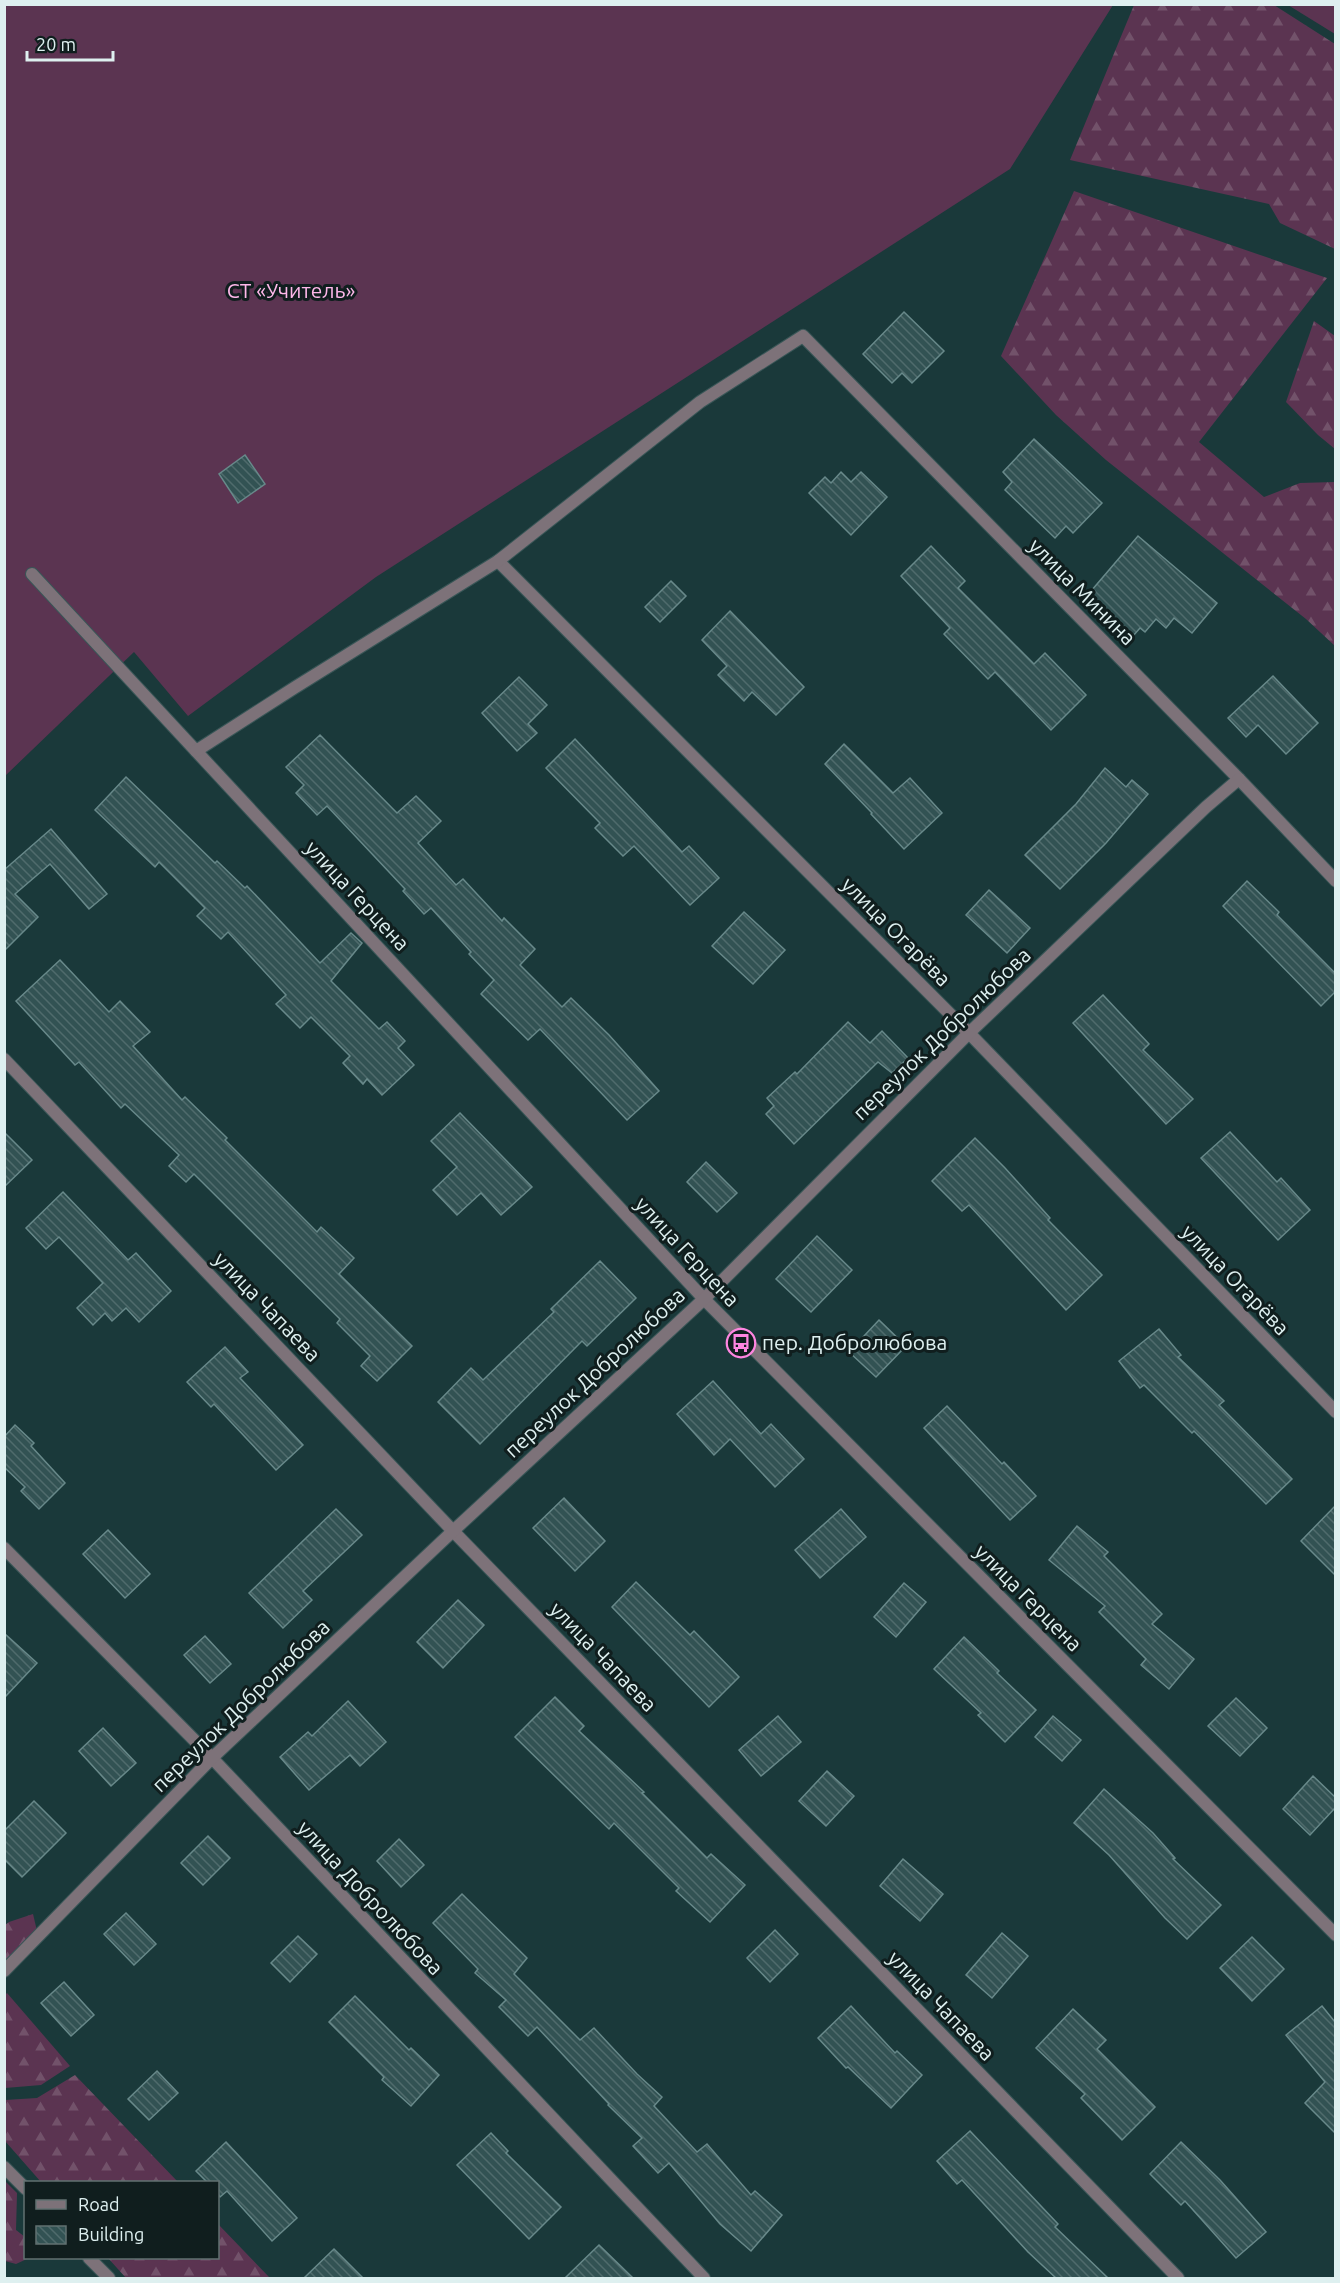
<svg xmlns="http://www.w3.org/2000/svg" width="1340" height="2283" font-family="Ubuntu,sans-serif">
<style>
.forest{fill:url(#forest-firs)}
.garden{fill:#5b3451}
.building{fill:url(#building-back-hatch);stroke:#68898a;stroke-width:1.5}
.lines{fill:none;stroke-linecap:round;stroke-linejoin:round}
.street-casing{stroke:#395657;stroke-width:14}
.street{stroke:#7d7279;stroke-width:12}
.labels{text-anchor:middle;stroke-width:6;stroke-linejoin:round;paint-order:stroke}
.park-label{font-size:21px;fill:#feb8ea;stroke:#101e1e}
.street-label{font-size:21px;fill:#def0f0;stroke:#101e1e}
.poi-label{font-size:21px;fill:#def0f0;stroke:#101e1e;text-anchor:start}
</style>
<defs>
<pattern id="forest-firs" width="22" height="20" patternUnits="userSpaceOnUse" patternTransform="scale(1.5)"><rect width="22" height="20" fill="#5b3451"/><path d="M5 1l3.5 6h-7zM16 11l3.5 6h-7z" fill="#72526a"/></pattern>
<pattern id="building-back-hatch" width="6" height="6" patternUnits="userSpaceOnUse" patternTransform="scale(1.5)"><rect width="6" height="6" fill="#325253"/><path d="M-1 5l2 2M0 0l6 6M5-1l2 2" fill="none" stroke="#4f6b6c"/></pattern>
</defs>
<rect width="100%" height="100%" fill="#1a393a"/>
<g class="forest">
<path d="M1134,5h140l61,39v205l-55,-26 -11,-19 -199,-44z"/>
<path d="M1074,191l253,87 -128,164 65,55 36,-14 35,-1v164l-29,-27 -200,-159 -50,-45 -55,-59z"/>
<path d="M1314,321l21,15v113l-17,-14 -32,-33z"/>
<path d="M33,1914l4,17 -32,32v-38l4,-3z"/>
<path d="M7,1993l63,73 -29,19 -36,3 -1,-92z"/>
<path d="M75,2075l103,107h-137l-36,-41v-41l32,-2z"/>
<path d="M4,2180l13,13 -1,37 9,7 1,21h3l-13,6 -11,-3z"/>
<path d="M218,2224l52,54h-144l-18,-20h110z"/>
</g>
<g class="garden">
<path d="M5,5h1108l-103,164 -634,408 -188,139 -54,-64 -129,124z"/>
<path d="M1288,5h47v29z"/>
</g>
<g class="building">
<path d="M904,312l40,39 -32,32 -10,-10 -10,10 -29,-29z"/>
<path d="M1034,439l68,64 -29,30 -7,-7 -11,12 -50,-48 7,-8 -9,-10z"/>
<path d="M245,455l20,29 -27,19 -19,-29z"/>
<path d="M841,472l10,10 10,-10 26,25 -36,38 -42,-42 16,-16 6,6z"/>
<path d="M1138,536l79,67 -25,30 -18,-15 -8,10 -10,-9 -11,13 -5,-4 -7,8 -47,-39z"/>
<path d="M931,546l34,35 -7,7 76,76 11,-11 41,42 -35,35 -56,-58 -7,7 -44,-45 6,-6 -49,-52z"/>
<path d="M671,581l15,15 -26,26 -15,-15z"/>
<path d="M730,611l74,76 -28,28 -24,-23 -8,9 -26,-26 9,-9 -25,-26z"/>
<path d="M1273,676l45,47 -32,31 -28,-29 -12,12 -18,-19z"/>
<path d="M519,677l28,28 -19,19 9,9 -20,18 -35,-38z"/>
<path d="M320,735l77,78 19,-17 25,25 -23,22 38,42 7,-6 39,42 2,-3 31,31 -15,16 42,42 9,-9 38,37 50,56 -32,29 -87,-91 -12,11 -47,-46 13,-14 -25,-26 2,-2 -40,-44 -7,6 -21,-23 2,-2 -78,-83 -10,9 -21,-22 8,-8 -18,-18z"/>
<path d="M575,739l107,113 7,-6 30,32 -29,27 -56,-59 -11,10 -28,-28 5,-5 -54,-55z"/>
<path d="M844,744l49,49 17,-15 32,35 -38,36 -33,-35 1,-1 -47,-49z"/>
<path d="M1105,768l21,19 6,-7 16,14 -42,49 -46,46 -35,-34 51,-51z"/>
<path d="M126,777l89,86 2,-2 28,27 2,-2 73,77 31,-30 11,10 -31,38 48,48 8,-7 18,19 -7,7 16,17 -32,30 -15,-16 -4,5 -20,-21 7,-7 -39,-39 -11,11 -24,-24 10,-9 -58,-63 -7,7 -24,-23 8,-8 -46,-46 -4,5 -60,-57z"/>
<path d="M51,829l56,65 -18,15 -39,-45 -35,30 23,23 -34,34v-81z"/>
<path d="M1247,881l32,31 -2,3 58,58v19l-14,14 -98,-100z"/>
<path d="M989,890l41,38 -23,25 -41,-38z"/>
<path d="M744,912l41,38 -32,34 -41,-38z"/>
<path d="M60,960l49,52 11,-11 30,31 -17,14 49,54 3,-3 42,41 -2,2 92,92 4,-5 33,31 -15,16 73,72 -35,35 -16,-15 9,-10 -33,-33 3,-4 -146,-145 -8,8 -17,-16 10,-11 -54,-51 -4,4 -42,-46 -4,3 -59,-64z"/>
<path d="M1103,995l46,49 -6,6 50,49 -27,25 -93,-101z"/>
<path d="M848,1022l22,21 12,-12 26,27 -16,15 -14,-11 -84,82 -28,-30 8,-8 -7,-8 28,-26 2,2z"/>
<path d="M460,1113l72,74 -31,28 -20,-22 -24,22 -24,-25 24,-23 -26,-26z"/>
<path d="M4,1132l28,28 -28,27z"/>
<path d="M1230,1132l47,50 4,-4 29,32 -32,30 -77,-82z"/>
<path d="M975,1138l30,30 45,50 -2,2 54,55 -36,35 -97,-105 -7,6 -30,-30z"/>
<path d="M706,1162l31,31 -20,19 -30,-30z"/>
<path d="M63,1192l65,68 8,-7 35,38 -32,31 -13,-14 -14,13 -7,-8 -12,12 -16,-17 26,-25 -44,-46 -13,12 -20,-21z"/>
<path d="M817,1236l35,34 -41,42 -35,-33z"/>
<path d="M600,1261l36,37 -49,48 -5,-5 -102,103 -42,-42 33,-34 12,12 71,-68 -3,-3z"/>
<path d="M879,1320l27,26 -30,31 -27,-25z"/>
<path d="M1159,1329l22,26 -3,2 46,44 -5,4 73,74 -26,25 -72,-73 -2,2 -48,-48 -4,3 -21,-27z"/>
<path d="M225,1347l23,25 -8,6 63,67 -27,25 -62,-66 -3,3 -24,-25z"/>
<path d="M713,1381l48,53 10,-10 33,35 -29,28 -45,-48 -16,16 -37,-41z"/>
<path d="M947,1406l55,58 2,-2 32,34 -26,24 -86,-92z"/>
<path d="M15,1425l19,18 -3,3 34,37 -26,26 -18,-18 4,-4 -21,-20v-30z"/>
<path d="M564,1498l41,43 -30,30 -42,-43z"/>
<path d="M1335,1506v69l-34,-34z"/>
<path d="M336,1509l26,26 -59,56 9,9 -29,28 -34,-35z"/>
<path d="M841,1509l25,28 -46,41 -25,-28z"/>
<path d="M1077,1526l31,26 -4,4 58,58 -10,10 42,35 -25,30 -28,-24 5,-6 -47,-47 6,-6 -56,-46z"/>
<path d="M108,1530l42,44 -25,24 -42,-44z"/>
<path d="M636,1582l54,53 4,-4 45,46 -30,30 -97,-100z"/>
<path d="M904,1583l22,19 -30,35 -22,-20z"/>
<path d="M458,1600l26,25 -41,43 -26,-26z"/>
<path d="M4,1633l33,30 -33,35z"/>
<path d="M205,1636l26,28 -21,19 -26,-28z"/>
<path d="M964,1637l35,34 -2,2 39,37 -31,32 -27,-27 3,-2 -47,-44z"/>
<path d="M555,1697l29,29 -5,5 65,61 -2,1 65,65 4,-4 34,31 -35,37 -34,-31 3,-3 -65,-65 -5,6 -94,-92z"/>
<path d="M1236,1698l31,30 -27,28 -32,-30z"/>
<path d="M348,1701l38,41 -26,24 -10,-11 -41,35 -29,-33 28,-25 4,4z"/>
<path d="M778,1716l23,26 -40,34 -22,-26z"/>
<path d="M1053,1716l28,24 -19,21 -27,-24z"/>
<path d="M103,1728l33,35 -25,23 -32,-35z"/>
<path d="M827,1771l27,25 -28,30 -27,-25z"/>
<path d="M1313,1776l22,21v11l-25,27 -27,-26z"/>
<path d="M1104,1789l49,44 22,25 -2,1 48,46 -34,34 -22,-21 -56,-63 -35,-32z"/>
<path d="M34,1801l32,32 -44,44 -18,-18v-28z"/>
<path d="M208,1836l22,22 -27,27 -22,-22z"/>
<path d="M399,1839l25,26 -23,22 -24,-26z"/>
<path d="M903,1859l40,35 -23,27 -40,-35z"/>
<path d="M462,1894l65,64 -13,16 66,66 14,-12 43,46 25,23 -8,9 43,46 10,-8 44,51 4,-4 27,24 -31,36 -31,-27 -51,-61 -11,10 -25,-27 9,-8 -34,-33 1,-1 -72,-77 -9,9 -29,-29 7,-7 -31,-27 3,-4 -45,-46z"/>
<path d="M126,1913l30,31 -22,21 -30,-31z"/>
<path d="M775,1930l23,24 -28,28 -23,-24z"/>
<path d="M1002,1933l26,23 -36,42 -26,-23z"/>
<path d="M298,1936l19,18 -27,28 -19,-19z"/>
<path d="M1252,1937l32,32 -32,32 -32,-33z"/>
<path d="M64,1982l30,33 -23,21 -30,-33z"/>
<path d="M355,1996l54,54 2,-2 28,27 -28,31 -29,-26 2,-3 -55,-55z"/>
<path d="M851,2006l44,47 2,-2 25,24 -31,33 -43,-41 -2,1 -28,-30z"/>
<path d="M1322,2006l13,16v111l-30,-30 20,-21 -39,-47z"/>
<path d="M1073,2009l33,31 -9,9 58,58 -33,33 -41,-42 4,-4 -49,-46z"/>
<path d="M157,2071l21,22 -29,27 -21,-21z"/>
<path d="M970,2131l88,93 -3,3 53,51h-52l-28,-26 -66,-72 -5,4 -20,-23z"/>
<path d="M491,2133l17,18 -2,2 55,54 -32,32 -72,-74z"/>
<path d="M226,2142l71,76 -25,23 -45,-50 -7,6 -2,-3v-12h-11l-11,-11z"/>
<path d="M1181,2142l39,38 46,52 -30,26 -51,-57 -4,4 -31,-31z"/>
<path d="M599,2245l34,33h-68z"/>
<path d="M334,2249l29,29h-59z"/>
</g>
<g class="lines">
<g class="street-casing">
<g id="street">
<path d="M498,561l471,472 367,379"/>
<path d="M32,574l672,725 632,636"/>
<path d="M196,751l98,-63 204,-127 202,-159 103,-66 436,443 97,102"/>
<path d="M4,1059l449,472 725,747"/>
<path d="M4,1548l208,210 492,520"/>
<path d="M4,1971l208,-213 241,-227 251,-232 265,-266 237,-226 33,-28"/>
<path d="M4,2167l22,22"/>
<path d="M89,2258l20,20"/>
</g>
</g>
<use href="#street" class="street"/>
</g>
<defs>
<g id="bus-ring" transform="scale(1.5)"><circle r="9.5" fill="#101e1e" stroke="#fe85e0" stroke-width="1.5"/><path d="M-5-6H5V4H4V6H2V4H-2V6H-4V4H-5ZM-3.5-4V0h7V-4ZM-3.5 1.2v1.5H-2V1.2ZM2 1.2v1.5H3.5V1.2Z" fill="#fe85e0"/></g>
</defs>
<g fill-rule="evenodd">
<use href="#bus-ring" x="741" y="1343"/>
</g>
<g class="labels">
<g class="park-label">
<text x="291" y="298">СТ «Учитель»</text>
</g>
<g class="street-label">
<text transform="translate(1082 592) rotate(45)" y="7">улица Минина</text>
<text transform="translate(357 896) rotate(47)" y="7">улица Герцена</text>
<text transform="translate(896 932) rotate(45)" y="7">улица Огарёва</text>
<text transform="translate(942 1034) rotate(-44)" y="7">переулок Добролюбова</text>
<text transform="translate(687 1252) rotate(47)" y="7">улица Герцена</text>
<text transform="translate(1235 1280) rotate(46)" y="7">улица Огарёва</text>
<text transform="translate(267 1307) rotate(46)" y="7">улица Чапаева</text>
<text transform="translate(595 1373) rotate(-43)" y="7">переулок Добролюбова</text>
<text transform="translate(1028 1598) rotate(45)" y="7">улица Герцена</text>
<text transform="translate(603 1657) rotate(46)" y="7">улица Чапаева</text>
<text transform="translate(241 1706) rotate(-44)" y="7">переулок Добролюбова</text>
<text transform="translate(370 1898) rotate(47)" y="7">улица Добролюбова</text>
<text transform="translate(941 2006) rotate(46)" y="7">улица Чапаева</text>
</g>
<g class="poi-label">
<text x="762" y="1350">пер. Добролюбова</text>
</g>
</g>
<rect width="1340" height="2283" fill="none" stroke="#def0f0" stroke-width="12"/>
<rect x="24" y="2181" width="195" height="78" fill="#101e1e" stroke="#627272" stroke-width="1.5"/>
<rect x="36" y="2200" width="30" height="9" fill="#7d7279" stroke="#627272" stroke-width="1.5"/>
<text x="78" y="2211" font-size="18" fill="#def0f0">Road</text>
<rect x="36" y="2226" width="30" height="18" fill="url(#building-back-hatch)" stroke="#627272" stroke-width="1.5"/>
<text x="78" y="2241" font-size="18" fill="#def0f0">Building</text>
<path d="M27 51v9h86v-9" fill="none" stroke="#def0f0" stroke-width="3"/>
<text x="36" y="51" font-size="18" fill="#def0f0" stroke="#101e1e" stroke-width="4.5" paint-order="stroke">20 m</text>
</svg>
